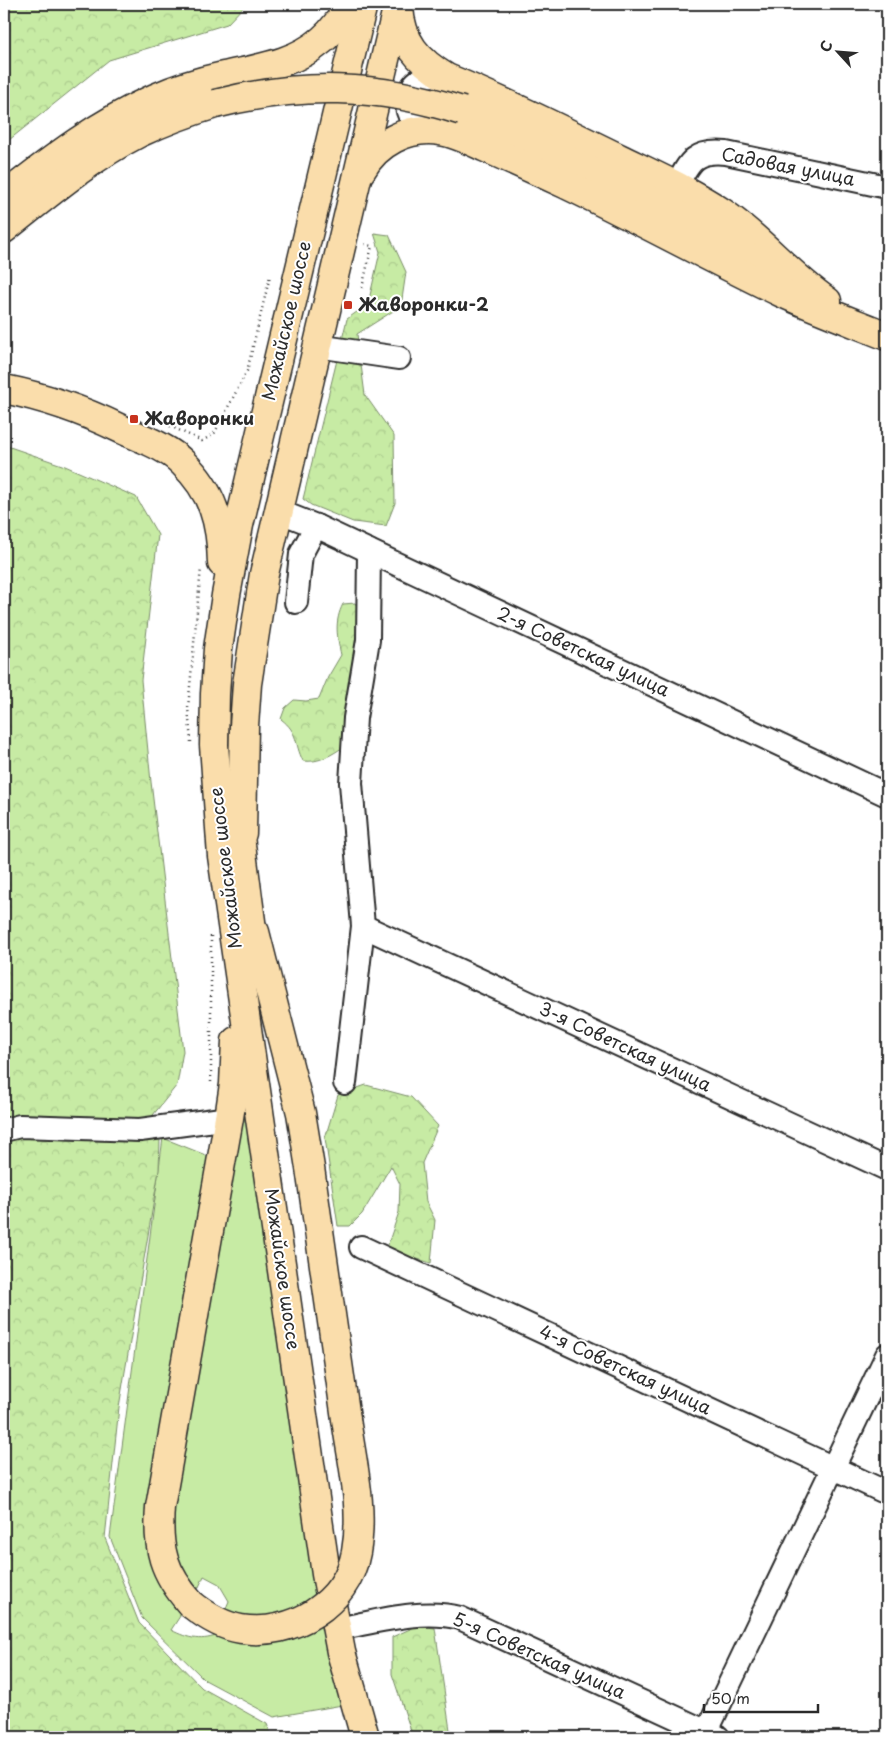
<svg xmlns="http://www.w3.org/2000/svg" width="891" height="1741" font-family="'Playpen Sans',sans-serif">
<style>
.grass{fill:#c7eba4;stroke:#798b68}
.forest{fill:url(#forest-crowns);stroke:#798b68}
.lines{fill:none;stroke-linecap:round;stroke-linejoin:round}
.minor-casing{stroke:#2b2b2b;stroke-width:26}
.major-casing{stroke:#2b2b2b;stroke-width:31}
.path{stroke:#2b2b2b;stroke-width:2.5;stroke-dasharray:1 4;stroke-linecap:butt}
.minor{stroke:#fff;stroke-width:22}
.major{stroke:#faddab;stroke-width:28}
.major-bridge-casing{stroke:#2b2b2b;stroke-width:31;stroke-linecap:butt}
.major-bridge{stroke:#faddab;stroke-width:28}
.poi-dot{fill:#c8321e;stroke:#fff;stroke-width:2}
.labels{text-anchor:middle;stroke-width:4;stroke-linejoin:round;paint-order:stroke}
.street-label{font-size:18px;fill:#2b2b2b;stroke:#fff}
.poi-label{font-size:18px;font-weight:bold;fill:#2b2b2b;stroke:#fff;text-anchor:start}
</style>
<defs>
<pattern id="forest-crowns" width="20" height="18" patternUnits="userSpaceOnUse" patternTransform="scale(1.25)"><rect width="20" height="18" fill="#c7eba4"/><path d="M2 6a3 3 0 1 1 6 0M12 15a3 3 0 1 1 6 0" fill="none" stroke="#abca8d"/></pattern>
</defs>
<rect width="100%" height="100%" fill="#fff"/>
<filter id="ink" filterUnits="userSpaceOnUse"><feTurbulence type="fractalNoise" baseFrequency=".02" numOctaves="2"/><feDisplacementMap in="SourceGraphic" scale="10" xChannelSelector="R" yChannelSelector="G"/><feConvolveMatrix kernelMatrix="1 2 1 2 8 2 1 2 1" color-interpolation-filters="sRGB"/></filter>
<g filter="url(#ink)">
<g class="grass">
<path d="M243,1062l80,528 -30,25 -56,3 -13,-5 5,-12 -10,-17 -15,-8 -6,13 -29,-38 -2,-43z"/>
<path d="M163,1138l50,20 -63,352 34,100 -13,20c18,9 31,12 50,4l102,-11 25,81 -74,13 -69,-37 -63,-62 -32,-81z"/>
</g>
<g class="forest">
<path d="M4,4h242l-19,20 -118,36 -105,84z"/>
<path d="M374,233l15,2 17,37 -5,34 -44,28 8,61 29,41 1,67 -9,23 -33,-4 -42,-17 -8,-6 44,-180 21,-15 12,-52z"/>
<path d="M4,445l61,21 71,31 22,38 -17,145 10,102 32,269 -6,34 -36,45 19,9 -1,31 -40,237 -14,131 34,85 63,65 65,36 5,13h-268z"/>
<path d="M355,603l7,10 -17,133c-14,9 -25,17 -42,15 -9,-18 -4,-28 -22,-42l4,-11 9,-8 12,1 13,-2 9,-22 13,-22c-4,-19 -7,-33 2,-51z"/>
<path d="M366,1085l45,12 27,29 -16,37 4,39 9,18 -4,43 -45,-13 13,-38 1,-28 -9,-18 -29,48 -12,12h-12l-13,-88 13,-43z"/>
<path d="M417,1626l18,2 16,109h-38l-21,-63v-37z"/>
</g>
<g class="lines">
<g class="minor-casing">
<g id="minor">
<path d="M429,130c-6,-2 -12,-5 -16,-10 -13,-14 -4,-40 15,-44 6,-2 13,1 19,2"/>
<path d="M677,186c12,-26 19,-36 49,-33l161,34"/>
<path d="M317,346l82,12"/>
<path d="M278,511l38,15 571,269"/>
<path d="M296,602l5,-48 15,-28"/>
<path d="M363,926l524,243"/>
<path d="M345,1083l18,-157 -12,-143 4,-65 13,-78 1,-89"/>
<path d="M4,1130l16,-4 120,4 89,-12"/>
<path d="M361,1247l526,246"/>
<path d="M352,1626c34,-7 74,-17 108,-8l258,119"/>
<path d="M704,1737l183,-382"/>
</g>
</g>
<g class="major-casing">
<g id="major">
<path d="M363,4l-109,457 -15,64 -13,70 -8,54 -3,45 -1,51 8,111 104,718 15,78 24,85"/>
<path d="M399,7c2,35 19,54 48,71 59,24 115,52 172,80 35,17 71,33 104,55 38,26 66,62 104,88"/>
<path d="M462,111l57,25 144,70 104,62"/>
<path d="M361,171c15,-28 47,-45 79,-40 16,2 31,10 46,17 27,12 53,24 79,36 73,35 144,74 217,109 35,16 70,29 105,43"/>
<path d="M4,197c48,-38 95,-74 151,-99 22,-10 46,-17 69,-22 35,-8 70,-12 98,-36 12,-10 20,-23 28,-36"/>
<path d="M4,229c43,-34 86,-71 135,-96 25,-12 50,-21 76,-29"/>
<path d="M4,389c40,8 78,21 115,39 21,10 47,18 64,35 30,29 38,59 39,100"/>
<path d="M237,814l18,138"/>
<path d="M242,833l2,-107 3,-42 17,-110 134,-570"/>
<path d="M255,932l46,181 9,55 36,251"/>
<path d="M191,1604c-28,-32 -34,-55 -31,-97l69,-389 5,-34 2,-43"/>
</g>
</g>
<g class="path">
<path d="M362,288l10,-42 -9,-2"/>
<path d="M170,426l32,15 12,-7 33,-63 23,-95"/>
<path d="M191,742l-3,-34 13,-140"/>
<path d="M211,936v150"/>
</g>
<use href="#minor" class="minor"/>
<use href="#major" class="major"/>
<g class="major-bridge-casing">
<g id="major-bridge">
<path d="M215,104c86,-22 163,-20 247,7"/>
<path d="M191,1604c15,12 31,22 50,25 51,8 106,-25 115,-77 8,-44 -4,-90 -10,-133"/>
</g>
</g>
<use href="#major-bridge" class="major-bridge"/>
</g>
</g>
<g class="poi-dot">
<rect x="343" y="300" width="10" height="10" rx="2.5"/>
<rect x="129" y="414" width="10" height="10" rx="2.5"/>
</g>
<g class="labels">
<g class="street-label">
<text transform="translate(788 167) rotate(11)" y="6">Садовая улица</text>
<text transform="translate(287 321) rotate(-77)" y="6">Можайское шоссе</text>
<text transform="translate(583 652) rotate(25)" y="6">2-я Советская улица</text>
<text transform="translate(226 868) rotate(-97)" y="6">Можайское шоссе</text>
<text transform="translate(625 1047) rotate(25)" y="6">3-я Советская улица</text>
<text transform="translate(282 1269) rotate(82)" y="6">Можайское шоссе</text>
<text transform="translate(625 1370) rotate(25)" y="6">4-я Советская улица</text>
<text transform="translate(539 1656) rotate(24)" y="6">5-я Советская улица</text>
</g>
<g class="poi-label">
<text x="358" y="311">Жаворонки-2</text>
<text x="144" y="425">Жаворонки</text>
</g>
</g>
<rect width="891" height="1741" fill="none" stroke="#fff" stroke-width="20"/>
<rect x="10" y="10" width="871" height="1721" fill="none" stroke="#2b2b2b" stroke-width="2" filter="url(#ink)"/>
<g transform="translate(838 52) rotate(296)" stroke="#ffffff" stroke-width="4" paint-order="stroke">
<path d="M0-4L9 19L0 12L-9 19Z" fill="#2b2b2b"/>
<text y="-8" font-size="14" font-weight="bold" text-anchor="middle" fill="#2b2b2b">С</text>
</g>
<path d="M704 1704v8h114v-8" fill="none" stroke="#2b2b2b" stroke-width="2.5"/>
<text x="711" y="1704" font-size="15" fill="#2b2b2b" stroke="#ffffff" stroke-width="4" paint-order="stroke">50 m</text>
</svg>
